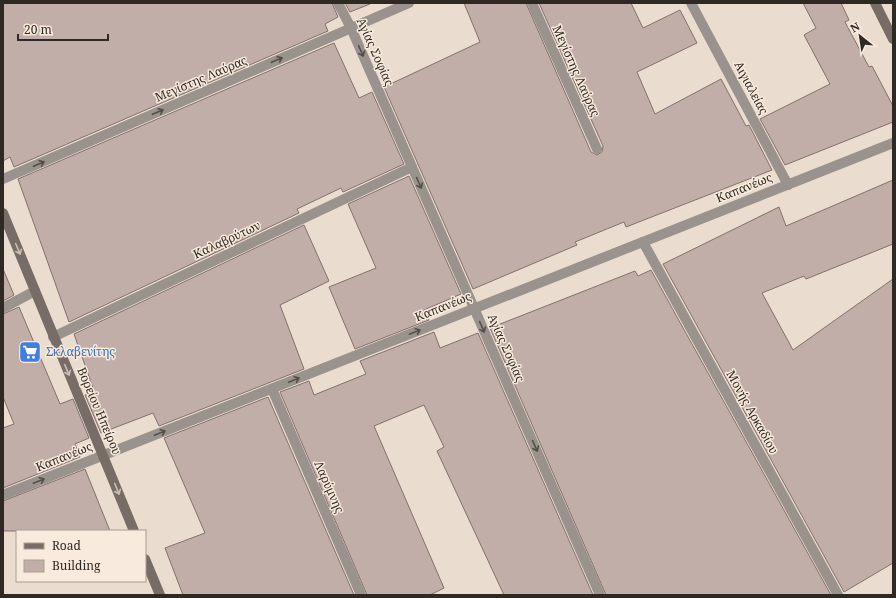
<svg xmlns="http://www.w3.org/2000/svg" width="896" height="598" font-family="'Noto Serif',serif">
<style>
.building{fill:#c1aea9;stroke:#83706c}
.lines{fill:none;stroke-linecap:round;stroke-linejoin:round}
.lane{stroke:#99928d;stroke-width:10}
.street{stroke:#99928d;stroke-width:10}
.secondary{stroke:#776d66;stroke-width:10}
.oneway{stroke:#544e49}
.oneway2{stroke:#cbbeb3}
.labels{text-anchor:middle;stroke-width:3;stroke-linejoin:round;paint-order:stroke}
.street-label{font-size:12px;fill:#2f2924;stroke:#f8eadc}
.shop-label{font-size:12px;fill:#366cbe;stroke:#f8eadc;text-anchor:start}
</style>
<rect width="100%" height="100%" fill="#eaddcf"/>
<g class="building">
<path d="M3,3h329l6,14 -13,7 3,7 -314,136 -4,-10 -7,4z"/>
<path d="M345,3h25v1l-20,8z"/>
<path d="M464,3h62l65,149 6,3 5,-3 1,-6 -64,-143h92l12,25 37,-18 17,33 -60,29 18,42 66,-35 25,47 3,-1 23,45 -146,57 -2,-5 -49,20 2,3 -104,44 -89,-202 96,-45z"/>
<path d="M803,3h38l8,17 -4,2 24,45 3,-1 21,40v16l-108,43 -25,-46 70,-35 -26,-49 12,-7z"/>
<path d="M334,43l25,55 13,-6 32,72 -61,28 -2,-4 -44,21 2,4 -230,109 -51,-143z"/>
<path d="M409,176l52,118 -37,16 5,10 -74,29 -26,-62 47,-19 -28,-64z"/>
<path d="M893,180v64l-87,35 -2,-3 -42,17 31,57 100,-71v284l-49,29 -181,-328 116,-57 7,19z"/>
<path d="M304,225l25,56 -49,24 24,64 -145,57 -6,-13 -52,20 -16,-38 9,-4 -20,-57z"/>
<path d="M3,269l11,26 -11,6z"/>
<path d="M651,270l180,325h-225l-116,-267 145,-57 3,5z"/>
<path d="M19,307l41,97 13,-5 16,39 -14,6 5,13 -77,31v-60l11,-4 -11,-27v-83z"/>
<path d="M434,332l6,16 38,-15 115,262h-89l-67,-144 7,-4 -20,-42 -50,21 70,162 -14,7h-63l-87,-203 29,-11 5,14 52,-21 -6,-13z"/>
<path d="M268,397l86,198h-171l-18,-47 40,-15 -41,-95z"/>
<path d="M85,469l25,62h-107v-30z"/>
</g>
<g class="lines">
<g class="lane">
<path d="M532,3l65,146"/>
<path d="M691,3l97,182"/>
<path d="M643,242l195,353"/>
<path d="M3,308l32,-17"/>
<path d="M53,337l359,-170"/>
<path d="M272,389l89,206"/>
</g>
<g class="street">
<path d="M338,3l13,25 249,567"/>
<path d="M3,179l406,-176"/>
<path d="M3,495l890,-352"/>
</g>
<g class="secondary">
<path d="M875,3l18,36"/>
<path d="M3,213l131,318"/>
<path d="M145,559l15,36"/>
</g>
</g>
<defs><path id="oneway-shaft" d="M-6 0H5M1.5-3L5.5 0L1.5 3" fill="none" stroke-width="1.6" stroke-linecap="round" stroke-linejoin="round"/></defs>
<g class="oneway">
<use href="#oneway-shaft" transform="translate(361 51) rotate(66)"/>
<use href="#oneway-shaft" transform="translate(277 60) rotate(-23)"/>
<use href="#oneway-shaft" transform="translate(158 112) rotate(-23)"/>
<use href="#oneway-shaft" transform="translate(39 164) rotate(-23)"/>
<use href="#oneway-shaft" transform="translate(419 183) rotate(66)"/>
<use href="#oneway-shaft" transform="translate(482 327) rotate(66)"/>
<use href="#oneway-shaft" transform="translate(415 332) rotate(-22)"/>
<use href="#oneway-shaft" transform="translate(294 380) rotate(-22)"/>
<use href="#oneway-shaft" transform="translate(160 433) rotate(-22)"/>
<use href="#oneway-shaft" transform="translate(535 446) rotate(66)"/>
<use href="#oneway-shaft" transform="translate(39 481) rotate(-22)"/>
</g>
<g class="oneway2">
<use href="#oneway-shaft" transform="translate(18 249) rotate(67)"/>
<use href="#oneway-shaft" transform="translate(67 370) rotate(67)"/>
<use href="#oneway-shaft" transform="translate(117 489) rotate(68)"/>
</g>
<defs>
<g id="supermarket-square" transform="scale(1.15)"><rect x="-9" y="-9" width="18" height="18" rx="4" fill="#3f7fe0" stroke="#f8eadc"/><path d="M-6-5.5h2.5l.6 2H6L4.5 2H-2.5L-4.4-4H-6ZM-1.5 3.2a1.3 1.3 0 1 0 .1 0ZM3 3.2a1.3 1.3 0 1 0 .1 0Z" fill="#fff"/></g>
</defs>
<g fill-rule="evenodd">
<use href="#supermarket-square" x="30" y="352"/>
</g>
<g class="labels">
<g class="street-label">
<text transform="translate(375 52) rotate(66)" y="4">Αγίας Σοφίας</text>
<text transform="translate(576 71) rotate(66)" y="4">Μεγίστης Λαύρας</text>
<text transform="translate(201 79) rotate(-23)" y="4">Μεγίστης Λαύρας</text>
<text transform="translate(751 88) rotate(62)" y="4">Αιγιαλείας</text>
<text transform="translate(744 188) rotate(-22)" y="4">Καπανέως</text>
<text transform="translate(227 240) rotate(-25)" y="4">Καλαβρύτων</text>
<text transform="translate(443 307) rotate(-22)" y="4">Καπανέως</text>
<text transform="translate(506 348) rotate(66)" y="4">Αγίας Σοφίας</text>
<text transform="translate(99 411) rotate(67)" y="4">Βορείου Ηπείρου</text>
<text transform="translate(752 412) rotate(61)" y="4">Μονής Αρκαδίου</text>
<text transform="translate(64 457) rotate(-22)" y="4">Καπανέως</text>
<text transform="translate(329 487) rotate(66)" y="4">Λαρύμνης</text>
</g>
<g class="shop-label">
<text x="46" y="356">Σκλαβενίτης</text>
</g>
</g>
<rect width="896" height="598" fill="none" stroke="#2f2924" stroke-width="8"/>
<rect x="16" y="530" width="130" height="52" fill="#f8eadc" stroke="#a89d92"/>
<rect x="24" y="543" width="20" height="6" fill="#776d66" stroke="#a89d92"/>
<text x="52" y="550" font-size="12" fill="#2f2924">Road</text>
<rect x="24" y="560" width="20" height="12" fill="#c1aea9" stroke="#a89d92"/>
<text x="52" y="570" font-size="12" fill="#2f2924">Building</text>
<g transform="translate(860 36) rotate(330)" stroke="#f8eadc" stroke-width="3" paint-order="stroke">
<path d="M0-3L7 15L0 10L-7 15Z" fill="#2f2924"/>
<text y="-6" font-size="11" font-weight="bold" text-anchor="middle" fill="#2f2924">N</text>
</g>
<path d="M18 34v6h90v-6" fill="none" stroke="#2f2924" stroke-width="2"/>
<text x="24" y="34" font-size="12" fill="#2f2924" stroke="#f8eadc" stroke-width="3" paint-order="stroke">20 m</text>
</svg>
